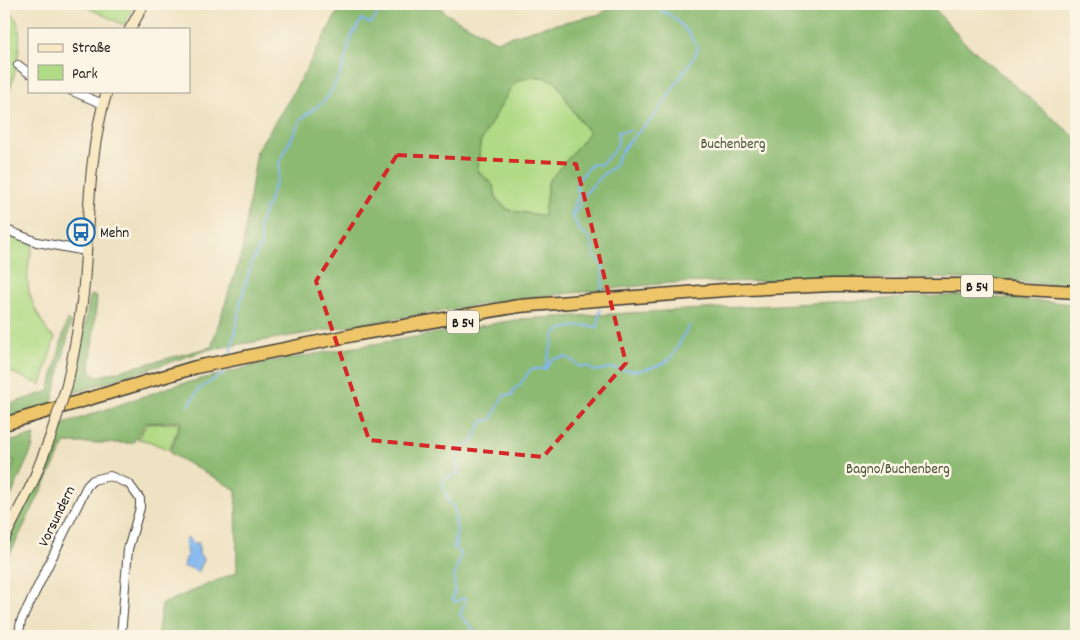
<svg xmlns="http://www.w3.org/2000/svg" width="1080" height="640" font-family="Dekko,sans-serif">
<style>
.green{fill:#b0da85;stroke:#667b50}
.forest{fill:#8cba72;stroke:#546b47;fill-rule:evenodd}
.water{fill:#82b6ef;stroke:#4f6986}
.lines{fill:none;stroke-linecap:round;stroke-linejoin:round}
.stream{stroke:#82b6ef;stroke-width:2}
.minor-casing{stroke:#3c3a35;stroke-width:10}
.secondary-casing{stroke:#3c3a35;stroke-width:12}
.trunk-casing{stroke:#3c3a35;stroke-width:15}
.minor{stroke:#fff;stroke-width:8}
.secondary{stroke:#f8e8c3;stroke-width:10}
.trunk{stroke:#eec569;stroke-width:12}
.secondary-bridge-casing{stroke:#3c3a35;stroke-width:12;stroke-linecap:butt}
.secondary-bridge{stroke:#f8e8c3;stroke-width:10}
.marked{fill:none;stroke:#d62828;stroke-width:4;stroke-dasharray:10 6;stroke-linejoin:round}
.labels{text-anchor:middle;stroke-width:5;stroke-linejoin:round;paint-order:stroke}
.shield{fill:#fcf5e5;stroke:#5f5d58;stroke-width:1}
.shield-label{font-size:14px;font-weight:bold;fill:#1c1c1c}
.park-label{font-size:15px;fill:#48553c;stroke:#fcf5e5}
.poi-label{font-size:15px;fill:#1c1c1c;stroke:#fcf5e5;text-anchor:start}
.street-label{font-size:15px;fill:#1c1c1c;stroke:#fcf5e5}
</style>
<rect width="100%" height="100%" fill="#fcf5e5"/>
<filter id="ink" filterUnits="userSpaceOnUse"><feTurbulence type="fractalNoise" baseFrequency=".02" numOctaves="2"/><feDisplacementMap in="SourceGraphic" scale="10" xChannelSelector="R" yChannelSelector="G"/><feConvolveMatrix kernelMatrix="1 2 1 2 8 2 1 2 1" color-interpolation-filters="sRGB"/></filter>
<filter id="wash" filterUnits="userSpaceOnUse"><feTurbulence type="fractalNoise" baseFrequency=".0096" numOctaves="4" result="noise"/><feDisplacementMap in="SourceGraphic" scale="20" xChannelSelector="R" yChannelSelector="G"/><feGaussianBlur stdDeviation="1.12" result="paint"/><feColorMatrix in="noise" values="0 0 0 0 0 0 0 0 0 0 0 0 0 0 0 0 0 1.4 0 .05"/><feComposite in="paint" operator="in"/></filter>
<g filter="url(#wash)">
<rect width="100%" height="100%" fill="#efe2c2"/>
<g class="green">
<path d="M4,4c4,4 9,10 12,15 11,24 -6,68 -12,92z"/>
<path d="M80,4h49l3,5 -8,16z"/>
<path d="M531,77h13l13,6 16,28 16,22 -41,49 -4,34 -35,-6 -12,-10 -4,-15 -15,-14 2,-28 32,-58 7,-5z"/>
<path d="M4,233l29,11c-11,43 -5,53 16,90l6,3 -14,48 -37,-16z"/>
<path d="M180,423l-11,27 -21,-9 -10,-2 9,-15z"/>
<path d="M4,459l11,2 -11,26z"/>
</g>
<g class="forest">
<path d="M342,4l14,3 3,-3h79l7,9 51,28 47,-14 58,-13 13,-10h317l32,37 113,97v148l-105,-7 -50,-1 -253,5 -153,16 -304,50 -138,44 17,-98 7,2 -7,72 6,8 115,-30 31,-95 15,-102 35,-55zM531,77h13l13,6 16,28 16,22 -41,49 -4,34 -36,-6 -11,-10 -4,-15 -15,-14 2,-28 32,-57 7,-6z"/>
<path d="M959,295l117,9v332h-919l5,-32 75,-32 -1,-82 -66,-37 11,-32 -35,2 -13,20h-68l-61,123v-18l60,-124 106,-37 98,-25 253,-43z"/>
<path d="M67,320l4,3 -19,80 -48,16v-13l45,-15z"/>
<path d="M35,435l-3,14 -28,63v-25l11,-26 -11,-2v-16z"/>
</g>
<path class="water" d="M187,537l7,6h5v10l5,7 -6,13 -7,-5 -8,-1 4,-12 -2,-13z"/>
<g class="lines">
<g class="stream">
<path d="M572,216l2,-11 6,-12 -4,-5 1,-7 14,-16 11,-1 13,-15 3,-6v-11l12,-1"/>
<path d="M602,290l1,-23 -9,-12 -4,-16 -10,-8 -7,-14 11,-22 17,-19 14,-10c6,-23 30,-37 43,-55 13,-18 24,-37 37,-55l3,-9c-7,-11 -23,-34 -38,-36"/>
<path d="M230,355l13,-62 9,-31 9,-17 -2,-19 19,-49 2,-16 21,-42 24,-19 6,-8 11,-22 10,-35 10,-16 6,4 4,-1 14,-18"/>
<path d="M546,369l6,-10 13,-2 7,3 6,6 11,1 5,4 17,-3 24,3 11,-2 19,-6 8,-8 16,-29"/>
<path d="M189,405l10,-16 26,-16"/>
<path d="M472,636v-9l-12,-12 6,-15 -3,-2 -8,4 -3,-4 3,-7 -1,-14 7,-23 -8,-7 4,-4 -3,-4 3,-6 -3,-26 -5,-5 -7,-20 2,-3 14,-6 -1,-9 3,-15 13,-8 9,-19 10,-3 10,-21 3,-3h8v-5l6,-4 12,-17h14l10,-36c11,-8 30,-8 43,-6l2,-17"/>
</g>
</g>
</g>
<g filter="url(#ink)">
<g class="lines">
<g class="minor-casing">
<g id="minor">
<path d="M18,65l11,8"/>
<path d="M72,91l31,13"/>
<path d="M4,229l33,13 49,9"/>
<path d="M21,636l-2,-3 2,-12 66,-135 6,-6 17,-4 19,8 11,15v9l-12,41 -7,87"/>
</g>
</g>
<g class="secondary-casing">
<g id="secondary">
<path d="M130,29l14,-25"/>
<path d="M67,385c7,-33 14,-67 17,-101 5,-64 4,-131 23,-193"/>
<path d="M4,539l28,-55 18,-46"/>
</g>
</g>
<g class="trunk-casing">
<path id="trunk" d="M4,424l192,-57 162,-33 161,-28 206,-16 108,-5h127l116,7"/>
</g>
<use href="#minor" class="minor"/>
<use href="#secondary" class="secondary"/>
<use href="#trunk" class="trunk"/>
<g class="secondary-bridge-casing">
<path id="secondary-bridge" d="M50,438l17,-53"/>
</g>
<use href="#secondary-bridge" class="secondary-bridge"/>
</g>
</g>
<path class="marked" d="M397,155l179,9 50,199 -83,94 -174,-17 -53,-159z"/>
<defs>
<g id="bus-ring" transform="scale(1.4375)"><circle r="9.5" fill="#fcf5e5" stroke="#1f6fb2" stroke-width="1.5"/><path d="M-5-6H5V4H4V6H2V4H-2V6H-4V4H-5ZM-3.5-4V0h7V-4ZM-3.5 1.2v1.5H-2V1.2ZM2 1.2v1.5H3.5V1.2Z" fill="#1f6fb2"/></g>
</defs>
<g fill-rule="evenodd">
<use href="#bus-ring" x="81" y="232"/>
</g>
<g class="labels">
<g class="shield">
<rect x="961" y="274.5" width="32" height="23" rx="4"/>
<rect x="447" y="310.5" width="32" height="23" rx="4"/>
</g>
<g class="shield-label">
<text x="977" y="291">B 54</text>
<text x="463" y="327">B 54</text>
</g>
<g class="park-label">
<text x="733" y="148">Buchenberg</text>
<text x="898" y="473">Bagno/Buchenberg</text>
</g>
<g class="poi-label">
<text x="100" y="237">Mehn</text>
</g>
<g class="street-label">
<text transform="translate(56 516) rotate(-64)" y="5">Vorsundern</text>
</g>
</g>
<rect width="1080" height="640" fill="none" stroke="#fcf5e5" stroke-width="20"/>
<rect x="28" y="28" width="162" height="65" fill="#fcf5e5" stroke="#a29e95"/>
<rect x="38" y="44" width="25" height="8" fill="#f8e8c3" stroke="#a29e95"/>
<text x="72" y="52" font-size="15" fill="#1c1c1c">Straße</text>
<rect x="38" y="65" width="25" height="15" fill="#b0da85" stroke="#a29e95"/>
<text x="72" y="78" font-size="15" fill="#1c1c1c">Park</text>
</svg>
